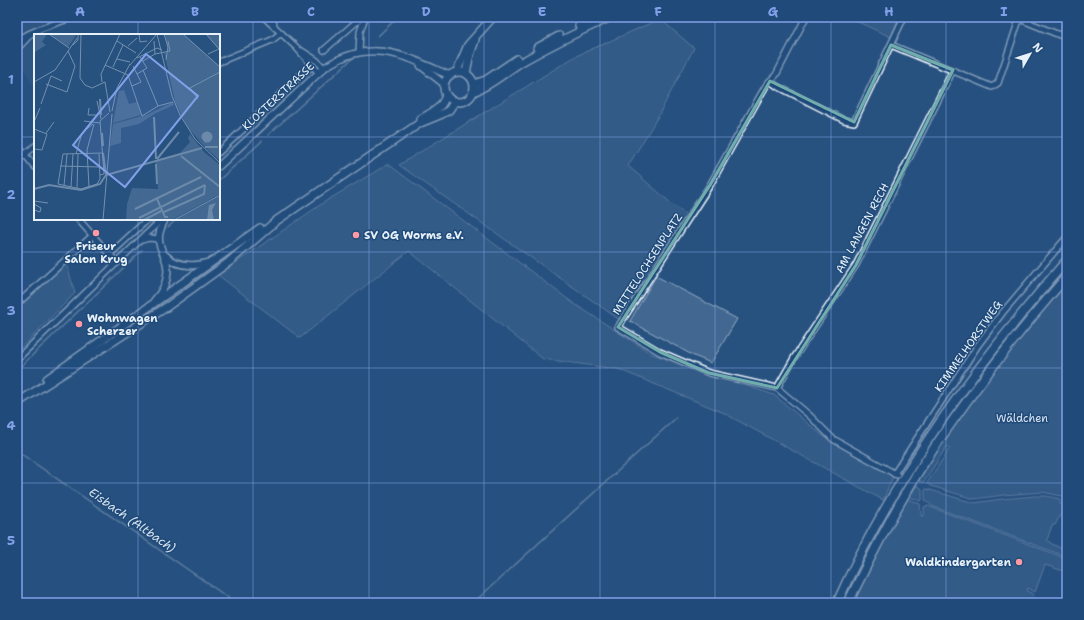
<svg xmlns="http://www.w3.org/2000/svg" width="1084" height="620" font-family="'Shantell Sans',sans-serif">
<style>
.built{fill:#355d88}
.green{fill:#436891;stroke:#96acc4}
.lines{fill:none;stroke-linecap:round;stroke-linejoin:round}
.stream{stroke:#9db3c9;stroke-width:1.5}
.minor-casing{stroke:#e8f1f8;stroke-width:8}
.tertiary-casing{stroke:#e8f1f8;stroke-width:9}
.secondary-casing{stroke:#e8f1f8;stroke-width:10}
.trunk-casing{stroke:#e8f1f8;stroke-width:11}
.minor{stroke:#1f4a7a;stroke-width:5}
.tertiary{stroke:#1f4a7a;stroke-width:6}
.secondary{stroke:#1f4a7a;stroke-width:7}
.trunk{stroke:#1f4a7a;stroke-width:8}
.marked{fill:none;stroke:#71adac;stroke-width:3;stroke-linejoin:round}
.grid{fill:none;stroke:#82a0e8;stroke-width:1;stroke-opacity:0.55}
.poi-dot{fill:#ff9aa2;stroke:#1f4a7a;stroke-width:1.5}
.labels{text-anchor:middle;stroke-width:3;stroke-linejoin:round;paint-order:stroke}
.street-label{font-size:11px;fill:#e8f1f8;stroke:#1f4a7a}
.poi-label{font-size:11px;font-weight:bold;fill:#e8f1f8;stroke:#1f4a7a;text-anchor:start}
.park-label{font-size:11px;fill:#d8e3ee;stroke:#1f4a7a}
.water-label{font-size:12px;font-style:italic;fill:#d5e2ec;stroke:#1f4a7a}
.inset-river{fill:none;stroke:#6b8aaa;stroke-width:2}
.inset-road{fill:none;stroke:#7491af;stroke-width:1}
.view{fill:#82a0e8;fill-opacity:0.15;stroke:#82a0e8;stroke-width:2}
.inset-edge{fill:none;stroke:#e8f1f8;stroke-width:2}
.neatline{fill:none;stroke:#82a0e8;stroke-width:1.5}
.grid-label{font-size:13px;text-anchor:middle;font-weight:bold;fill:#82a0e8}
</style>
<rect width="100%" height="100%" fill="#27517f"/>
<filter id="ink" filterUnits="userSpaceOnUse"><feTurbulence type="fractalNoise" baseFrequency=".025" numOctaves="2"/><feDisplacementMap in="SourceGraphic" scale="8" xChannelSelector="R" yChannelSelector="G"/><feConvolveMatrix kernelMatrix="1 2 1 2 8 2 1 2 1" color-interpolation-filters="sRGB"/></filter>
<g filter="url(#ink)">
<g class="built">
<path d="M17,17h40l-40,16z"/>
<path d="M35,39v46l-2,1 -16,-31z"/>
</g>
<g class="green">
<path d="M847,17h52l-8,20z"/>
<path d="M660,19l34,29 -37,70 -29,48 44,38 16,12 -68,104 -221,-155 177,-109z"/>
<path d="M388,164l185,139 79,51 122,41 49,41 27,16 44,22 -11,26 -161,-88 -104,-43 -75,-10 -134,-108 -109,87 -82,-63 108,-74z"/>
<path d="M66,262l9,31 -58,59v-45z"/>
<path d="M656,276l81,43 -26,44 -17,-7 -64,-35z"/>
<path d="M1067,284v213l-25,-5 -38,3 -30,4 -43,-13 -4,-3 23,-35 -3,-2 -23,36 -7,-1c46,-69 94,-136 150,-197z"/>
<path d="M917,485l5,4v11l-1,1 -11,-4z"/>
<path d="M927,489l47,14 28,-4 33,-3h11l14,3v5l6,3 -2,1 -9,17h-3l-5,15 5,4 15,7v6l-135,-51 -7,-6v-10z"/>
<path d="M908,499l12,5 1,12h3v-9l4,-1 139,53v13l-22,-7 -10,27 -7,-4 -1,3 7,4 -1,4 -5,3 -5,-1 -1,2h-170l28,-56z"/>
</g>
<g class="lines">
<g class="stream">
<path d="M378,36l20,-19"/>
<path d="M268,135l85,-77"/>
<path d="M219,180l43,-39"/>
<path d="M168,227l9,-8"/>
<path d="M17,370l125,-120"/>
<path d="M17,451l219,152"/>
<path d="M473,603l203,-185"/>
</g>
<g class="minor-casing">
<g id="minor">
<path d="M264,17l33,31 22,25"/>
<path d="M272,17l2,8"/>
<path d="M806,17l-30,58 -9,9 -7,12 -50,89 -92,142 42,25 49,21 68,15 32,27 24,24 64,36"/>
<path d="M1020,19l47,19"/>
<path d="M17,39l25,-11 32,-11"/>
<path d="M891,45l101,42 6,-4 22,-66"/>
<path d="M17,49l14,-15"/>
<path d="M324,50l38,-33"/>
<path d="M302,51l14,9 8,8"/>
<path d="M359,52l1,-20 5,-15"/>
<path d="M219,62l53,-22 9,-7"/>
<path d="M770,81l7,5 67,34 10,2 50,-105"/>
<path d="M17,145l18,22"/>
<path d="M219,152l85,-80 9,-6"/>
<path d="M17,161l18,-15"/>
<path d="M78,219l39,44"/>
<path d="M142,240l7,-2 10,1"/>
<path d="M109,255l39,-36"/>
<path d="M17,304l75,-68"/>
<path d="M17,359l145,-140"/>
<path d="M777,388l17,-30 62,-93 97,-195"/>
<path d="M894,474l84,-129 25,-33 64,-75"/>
<path d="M1066,603l1,-1"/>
</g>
</g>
<g class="tertiary-casing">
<g id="tertiary">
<path d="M421,66l23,18"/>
<path d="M219,166l105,-98c33,-23 64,-20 99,-4 9,3 17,8 26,11"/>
<path d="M165,255c12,12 29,12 45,7"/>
<path d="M154,301c12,-13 17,-27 11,-43 -2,-6 -6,-12 -6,-18 -1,-7 3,-15 6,-21"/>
</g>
</g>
<g class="secondary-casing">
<g id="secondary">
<path d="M579,26l20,-9"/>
<path d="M537,48l22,-12"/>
<path d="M457,71l11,-26 25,-28"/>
<circle cx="459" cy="87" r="15"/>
<path d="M466,73l3,-15 6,-18"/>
<path d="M474,84l12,-4 31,-21"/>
<path d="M473,92c20,-7 34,-22 52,-32 28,-16 57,-30 86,-43"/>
<path d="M421,119c11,-7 21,-10 25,-24"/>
<path d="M47,379l213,-151"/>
<path d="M17,403l151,-97 61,-44 47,-41 144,-98 22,-9 7,-4 6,-9"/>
</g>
</g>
<g class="trunk-casing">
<g id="trunk">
<path d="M837,603c56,-126 140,-239 230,-343"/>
<path d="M848,603c22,-45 45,-91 72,-134 44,-68 94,-132 147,-193"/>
</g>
</g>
<use href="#minor" class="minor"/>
<use href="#tertiary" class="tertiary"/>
<use href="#secondary" class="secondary"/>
<use href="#trunk" class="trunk"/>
</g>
</g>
<path d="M0 0H1084V620H0ZM891,45l62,25 -97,195 -79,123 -68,-15 -49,-21 -42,-25 92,-142 60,-104 84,41z" fill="#27517f" fill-opacity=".55" fill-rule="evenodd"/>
<path class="marked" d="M891,45l62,25 -97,195 -79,123 -68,-15 -49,-21 -42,-25 92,-142 60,-104 84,41z"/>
<path class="grid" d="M138,17v18M253,17v586M369,17v586M484,17v586M600,17v586M715,17v586M831,17v586M946,17v586M17,137h18M219,137h848M138,219v384M17,252h1050M17,368h1050M17,483h1050"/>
<g class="poi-dot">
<circle cx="96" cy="233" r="4"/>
<circle cx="356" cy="235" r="4"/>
<circle cx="79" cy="324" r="4"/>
<circle cx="1019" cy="562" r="4"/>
</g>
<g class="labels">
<g class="street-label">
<text transform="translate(278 96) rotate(-43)" y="4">KLOSTERSTRASSE</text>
<text transform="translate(862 228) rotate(-62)" y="4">AM LANGEN RECH</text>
<text transform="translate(647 264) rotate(-57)" y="4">MITTELOCHSENPLATZ</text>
<text transform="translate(968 346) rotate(-55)" y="4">KIMMELHORSTWEG</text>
</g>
<g class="poi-label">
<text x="364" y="239">SV OG Worms e.V.</text>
<text x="96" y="250" text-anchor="middle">Friseur<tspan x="96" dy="13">Salon Krug</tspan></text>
<text x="87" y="322">Wohnwagen<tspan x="87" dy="13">Scherzer</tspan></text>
<text x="1011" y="566" text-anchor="end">Waldkindergarten</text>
</g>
<g class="park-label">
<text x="1022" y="422">Wäldchen</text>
</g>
<g class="water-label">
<text transform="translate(132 520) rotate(35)" y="4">Eisbach (Altbach)</text>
</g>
</g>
<g transform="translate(34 34)">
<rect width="186" height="186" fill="#27517f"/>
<path d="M0,0h13l-5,8 4,3 -11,7zM16,0h27l-9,13zM131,0h18l37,33v94l-19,-18 -15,-18 -11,-24 -11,-49 4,2zM172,98l4,1 1,8 -7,1 -3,-2zM172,0h14v16l-7,-7zM90,56l5,14 8,-2 4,13 -28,8 6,-32zM139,68l1,3 -18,8 -17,11 -18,4v15l-11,3 3,-22 33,-9zM156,100l14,18 16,13v29l-48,26h-46l1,-16 13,1 -13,-1 5,-16 26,1 -3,-29 25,-7 10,-11 -2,-4zM186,161v25h-45z" fill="#436891" fill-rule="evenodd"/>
<path d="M167.5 103a5.5 5.5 0 1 1 11 0a5.5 5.5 0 1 1-11 0ZM182,169l-4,7 2,10h-7l2,-15z" fill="#6b8aaa"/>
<path class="inset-river" d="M66,65l1,16M120,83l2,42M68,99l1,13M171,113h13M69,119l3,22M147,122l39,31M123,125l22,-27M122,130l1,20M0,155l15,-4 32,5 19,-6 6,-9 96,-27M123,165l8,18h3M101,175l66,-32M130,178l40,-18 1,-9M105,184l66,-33M110,186l19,-10"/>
<path class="inset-road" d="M15,0l20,14M47,0l-1,44 5,7 7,3 13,-6 5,30M105,0l1,8 7,-1M123,0l15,62 8,19 15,24 25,24M130,0l4,13 -2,13M149,0l37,33M172,0l13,15 -11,5M83,7l19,12M120,7l1,13M39,11l5,-5v-6M94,12l9,-8M103,24l20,-10 5,2M83,25l13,3M109,27l12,-7 15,-3 -2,-10M71,31l23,10 14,41 16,-10 15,-4M96,31l27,-31M79,33l10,-22M109,36l15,36M103,40l10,-6 -7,-11M17,42l11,5M0,48l21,-12 22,-32M68,48l-1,-8 19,-40M12,50l21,8 8,-26 -7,-15M98,52l9,-4 -8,-16M156,54l8,11M154,55l32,-17M63,67l4,18M7,70l10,-28M55,74l-1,7h10M78,77l5,-23 13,-24M50,87l16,2M0,88l6,-14M0,95l13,5 -5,16 -8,-1M12,99l8,-11M42,120l6,-21 11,-9M65,120l1,25 -3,5 -16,5 -23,-5 5,-30 40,-1M26,132l39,1M66,141l4,-1 -4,-53 9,-8M30,152l3,-32M37,153l2,-33M55,153l-2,-37 7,-26M43,154l1,-34M0,167l14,2M0,170l7,4 -1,4 -6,-2M69,186l9,-106M140,186l46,-25"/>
<path class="view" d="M112,20l52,42 -73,91 -52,-42z"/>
<rect width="186" height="186" class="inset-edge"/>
</g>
<rect width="1084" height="620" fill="none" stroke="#1f4a7a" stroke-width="44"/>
<g transform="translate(1030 54) rotate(51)" stroke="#1f4a7a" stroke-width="3" paint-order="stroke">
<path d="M0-3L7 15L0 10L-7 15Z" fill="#e8f1f8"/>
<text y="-6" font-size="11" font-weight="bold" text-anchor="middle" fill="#e8f1f8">N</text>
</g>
<rect x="22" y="22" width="1040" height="576" class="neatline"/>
<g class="grid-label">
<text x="80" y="16">A</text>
<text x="195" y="16">B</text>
<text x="311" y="16">C</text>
<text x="426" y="16">D</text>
<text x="542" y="16">E</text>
<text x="658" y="16">F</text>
<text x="773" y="16">G</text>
<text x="889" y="16">H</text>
<text x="1004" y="16">I</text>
<text x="11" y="84">1</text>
<text x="11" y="199">2</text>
<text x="11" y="315">3</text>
<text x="11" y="430">4</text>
<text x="11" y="545">5</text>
</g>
</svg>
